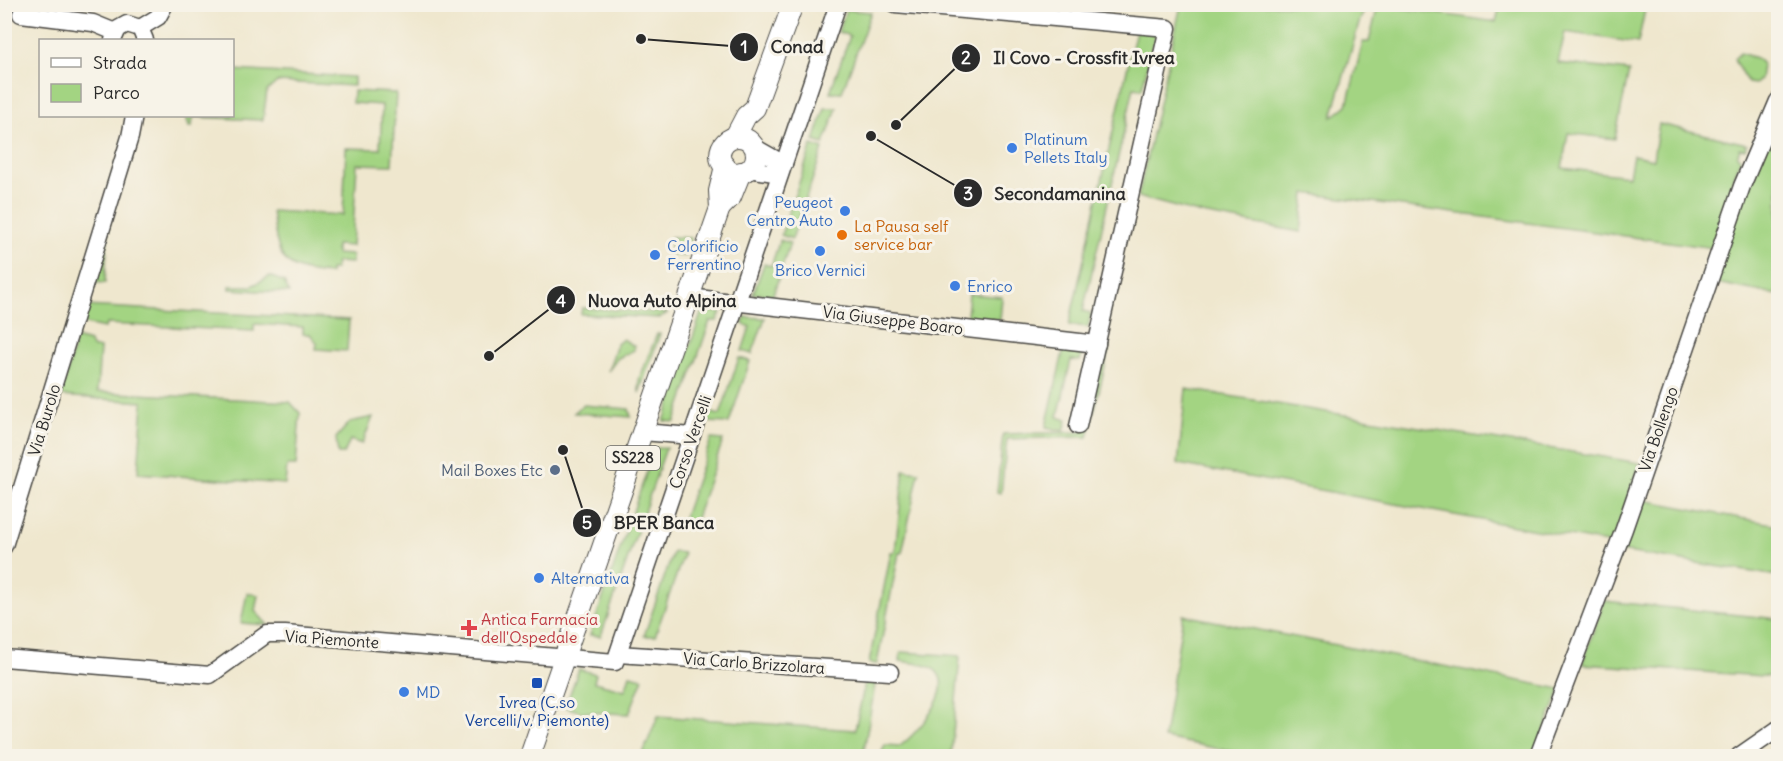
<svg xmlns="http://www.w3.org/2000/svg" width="1783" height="761" font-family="Delius,sans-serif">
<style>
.green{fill:#a3d482;stroke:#678056;stroke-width:1.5}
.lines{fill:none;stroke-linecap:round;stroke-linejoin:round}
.minor-casing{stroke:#484743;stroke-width:19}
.major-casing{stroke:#484743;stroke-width:22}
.minor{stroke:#fff;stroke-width:16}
.major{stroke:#fff;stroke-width:20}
.shop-dot{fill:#3f7fe0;stroke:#f7f3e8;stroke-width:2}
.food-dot{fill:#e8710a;stroke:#f7f3e8;stroke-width:2}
.service-dot{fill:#5c6f8a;stroke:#f7f3e8;stroke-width:2}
.health-dot{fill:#e0444e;stroke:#f7f3e8;stroke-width:2}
.transit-dot{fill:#1a4fb4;stroke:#f7f3e8;stroke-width:2}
.labels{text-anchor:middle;stroke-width:6;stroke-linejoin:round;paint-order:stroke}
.shield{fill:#f7f3e8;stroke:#686764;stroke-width:1.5}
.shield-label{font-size:15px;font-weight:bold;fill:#2b2b2b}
.shop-label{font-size:16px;fill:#366cbe;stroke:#f7f3e8;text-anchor:start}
.food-label{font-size:16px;fill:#c56008;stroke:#f7f3e8;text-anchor:start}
.street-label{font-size:16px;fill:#2b2b2b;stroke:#f7f3e8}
.service-label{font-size:16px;fill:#4e5e75;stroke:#f7f3e8;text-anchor:end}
.health-label{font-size:16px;fill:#be3a42;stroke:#f7f3e8;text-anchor:start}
.transit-label{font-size:16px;fill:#164399;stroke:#f7f3e8}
.leader{fill:none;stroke:#2b2b2b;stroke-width:2}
.callout-dot{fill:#2b2b2b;stroke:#f7f3e8;stroke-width:2}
.mark-label{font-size:18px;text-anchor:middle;font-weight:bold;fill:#fff}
.callout-label{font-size:18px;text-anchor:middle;font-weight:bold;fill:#2b2b2b;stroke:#f7f3e8;stroke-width:6;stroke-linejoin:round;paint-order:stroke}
</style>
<rect width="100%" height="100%" fill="#f7f3e8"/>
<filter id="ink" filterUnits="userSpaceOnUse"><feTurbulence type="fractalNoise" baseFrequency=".0167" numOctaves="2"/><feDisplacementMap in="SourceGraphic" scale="12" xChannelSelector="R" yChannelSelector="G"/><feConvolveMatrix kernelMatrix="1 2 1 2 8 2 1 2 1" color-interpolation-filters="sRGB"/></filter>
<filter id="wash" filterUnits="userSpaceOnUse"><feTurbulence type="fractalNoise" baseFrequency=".008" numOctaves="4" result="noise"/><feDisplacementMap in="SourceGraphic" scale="24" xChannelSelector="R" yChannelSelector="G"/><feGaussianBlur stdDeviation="1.35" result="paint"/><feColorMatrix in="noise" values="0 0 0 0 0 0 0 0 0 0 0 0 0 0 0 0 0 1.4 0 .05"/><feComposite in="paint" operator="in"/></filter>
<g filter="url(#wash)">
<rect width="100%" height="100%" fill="#efe7ce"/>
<g class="green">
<path d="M1181,5h186l-7,15 -28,97 15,-12 16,-63h6l9,-37 118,17 4,-17h146l-8,38 -73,-11 -7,31 71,8 -14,68 -47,-6 -6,35 67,8 4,-21 20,4 6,-35 88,20 -2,5 -5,-1 -3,8 4,3 -12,30 5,1 -20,58 -409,-55 -4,39 -99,-18 -64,-17z"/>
<path d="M846,10l25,2 -29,80h-12l20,-56 -12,-4z"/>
<path d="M1136,30l20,1 -14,58 -8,-2 -51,224 8,2 -3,14 -19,-2z"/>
<path d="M1740,53l16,5 6,6 -2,15 -5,5 -7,-1 -13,-21 -1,-3z"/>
<path d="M233,70l121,7v9l-77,-4 -10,9 -4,29 -70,-3 -1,10h-3l-3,-11h46z"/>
<path d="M353,91l43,2 -4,72 -35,-1 -5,82 -16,-1v9l16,1v8l-16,-1 -1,8h-5v4c-51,-3 -52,-17 -58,-63l71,4 3,-67 34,1 2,-44 -30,-2z"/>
<path d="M825,108h12l-13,36 -10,-3z"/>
<path d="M1778,108v187l-67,-13z"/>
<path d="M812,145l11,4 -31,90 -11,-4z"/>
<path d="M108,228l-3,55 -14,-1z"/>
<path d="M671,237l20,1 -6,18 -15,-1z"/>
<path d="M780,240l10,3 -17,52 -20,-1 11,-30 7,2z"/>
<path d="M270,276l14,6 5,11 -59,-4v-3h22z"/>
<path d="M969,294l33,3 -2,23 -33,-4z"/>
<path d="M85,306l264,14 -2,31 -31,-2 1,-6 -7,-9h-7v-7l-49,-3v7l-148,-7 -1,4 -25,-5z"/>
<path d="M582,308l85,5 -7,5 -79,-4z"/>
<path d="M702,311l19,1 -4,9h-7l-35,101 -11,-1z"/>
<path d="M745,317l20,1 -13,36 -10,-3 8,-24 -7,-3z"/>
<path d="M657,334h3l-21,59v-13z"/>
<path d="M76,338l13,4 4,6h7l-3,44 193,10 10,11 -4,53h-9l-2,18 -147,-11 5,-71 -82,-6z"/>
<path d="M623,339l11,7v4l-16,8 -10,13 9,-27z"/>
<path d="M1102,347l7,2 -21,88 -81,2 -6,54 -4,-1 6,-58 79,-2z"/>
<path d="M1064,348l19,2 -3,11 -9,-1 -13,57 9,3 -3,11 -18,-4z"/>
<path d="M739,358l11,3 -21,62 -24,-1 4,-10 11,3z"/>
<path d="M1186,389l454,74 -28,81 -434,-80z"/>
<path d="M583,405l46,4 2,8 -57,-4z"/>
<path d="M373,417l-11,27 -12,-4 -6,14h-6l-2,-16 14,-16z"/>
<path d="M711,439l12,1 -30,87 -12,-1z"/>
<path d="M655,448h11l-65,188 -11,-1z"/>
<path d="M904,470l15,2 -17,81h-3l-22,111 -8,-1 22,-111h4z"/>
<path d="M1638,499l140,26v51l-158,-25z"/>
<path d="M673,552l11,1 -29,83h-11z"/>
<path d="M247,593l11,2 -3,16 13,14 -27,-2z"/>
<path d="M1604,601l174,18v58l-196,-13z"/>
<path d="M1183,615l378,74 -27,67h-280l-90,-18z"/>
<path d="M901,652l59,4 -9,100h-71l5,-11 15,1c15,-11 56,-55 36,-75 -9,-8 -25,-8 -36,-10z"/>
<path d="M579,669l17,5 -2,8 31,8 5,-15 13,3 -14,36 -47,-2 -17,-5z"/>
<path d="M866,678l10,1 -13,77h-221l16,-40 197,14z"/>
</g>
</g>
<g filter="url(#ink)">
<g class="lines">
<g class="minor-casing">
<g id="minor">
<path d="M895,4l273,24 -90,398"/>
<path d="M21,14l72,9 22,9"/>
<path d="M140,28l18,-11 7,-13"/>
<path d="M113,40l5,-11 9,-5 13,4 5,12"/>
<path d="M754,147l30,17"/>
<path d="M749,169l31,5"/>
<path d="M689,297l408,47"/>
<path d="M642,432l50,4"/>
<path d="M4,546l126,-409 4,-21"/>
<path d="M618,654l272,18"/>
<path d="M4,658l206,17 57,-41h18l330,28 223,-658"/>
<path d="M1538,756l86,-227 118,-343 36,-85"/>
<path d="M1739,756l39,-27"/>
</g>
</g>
<g class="major-casing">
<g id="major">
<path d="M735,137l11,-21 9,-8 38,-104"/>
<circle cx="738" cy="155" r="18"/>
<path d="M720,208l11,-11 10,-25"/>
<path d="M530,756l190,-548 -1,-17 6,-25"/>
</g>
</g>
<use href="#minor" class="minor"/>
<use href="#major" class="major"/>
</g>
</g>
<g class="shop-dot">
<circle cx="1012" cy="148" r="6"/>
<circle cx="845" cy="211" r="6"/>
<circle cx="820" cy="251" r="6"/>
<circle cx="655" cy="255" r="6"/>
<circle cx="955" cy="286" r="6"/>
<circle cx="539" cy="578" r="6"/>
<circle cx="404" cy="692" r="6"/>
</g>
<circle class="food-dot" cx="842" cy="235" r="6"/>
<circle class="service-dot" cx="555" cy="470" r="6"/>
<path class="health-dot" d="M466 619h6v6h6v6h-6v6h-6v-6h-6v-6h6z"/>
<rect class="transit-dot" x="531" y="677" width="12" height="12" rx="3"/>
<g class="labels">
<rect class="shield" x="606" y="446" width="54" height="24" rx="4.5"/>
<g class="shield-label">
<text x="633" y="463">SS228</text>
</g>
<g class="shop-label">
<text x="1024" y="145">Platinum<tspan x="1024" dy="18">Pellets Italy</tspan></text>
<text x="833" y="208" text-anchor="end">Peugeot<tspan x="833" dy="18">Centro Auto</tspan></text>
<text x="667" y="252">Colorificio<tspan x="667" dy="18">Ferrentino</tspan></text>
<text x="820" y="276" text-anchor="middle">Brico Vernici</text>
<text x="967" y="292">Enrico</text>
<text x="551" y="584">Alternativa</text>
<text x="416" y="698">MD</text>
</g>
<g class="food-label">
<text x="854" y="232">La Pausa self<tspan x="854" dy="18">service bar</tspan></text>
</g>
<g class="street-label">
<text transform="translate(893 320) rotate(7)" y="6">Via Giuseppe Boaro</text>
<text transform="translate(44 420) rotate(-73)" y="6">Via Burolo</text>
<text transform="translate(1658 429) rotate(-71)" y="6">Via Bollengo</text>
<text transform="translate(690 442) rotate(-71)" y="6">Corso Vercelli</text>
<text transform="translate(332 639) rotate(4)" y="6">Via Piemonte</text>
<text transform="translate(754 663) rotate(4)" y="6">Via Carlo Brizzolara</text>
</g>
<g class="service-label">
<text x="543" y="476">Mail Boxes Etc</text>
</g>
<g class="health-label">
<text x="481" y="625">Antica Farmacia<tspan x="481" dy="18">dell'Ospedale</tspan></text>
</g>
<g class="transit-label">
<text x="537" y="708">Ivrea (C.so<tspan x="537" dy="18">Vercelli/v. Piemonte)</tspan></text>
</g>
</g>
<path class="leader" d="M641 39L744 47M896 125L966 58M871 136L968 193M489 356L561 300M563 450L587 523"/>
<g class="callout-dot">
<circle cx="641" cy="39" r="6"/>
<circle cx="896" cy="125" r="6"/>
<circle cx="871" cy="136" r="6"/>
<circle cx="489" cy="356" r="6"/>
<circle cx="563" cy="450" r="6"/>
<circle cx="744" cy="47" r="15"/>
<circle cx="966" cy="58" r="15"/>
<circle cx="968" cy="193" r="15"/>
<circle cx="561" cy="300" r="15"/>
<circle cx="587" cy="523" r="15"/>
</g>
<g class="mark-label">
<text x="744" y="53">1</text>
<text x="966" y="64">2</text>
<text x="968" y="200">3</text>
<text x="561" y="307">4</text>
<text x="587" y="529">5</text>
</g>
<g class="callout-label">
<text x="797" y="53">Conad</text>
<text x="1084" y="64">Il Covo - Crossfit Ivrea</text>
<text x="1060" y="200">Secondamanina</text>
<text x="662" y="307">Nuova Auto Alpina</text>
<text x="664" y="529">BPER Banca</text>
</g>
<rect width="1783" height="761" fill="none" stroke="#f7f3e8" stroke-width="24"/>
<rect x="39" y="39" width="195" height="78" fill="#f7f3e8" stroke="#a5a39c" stroke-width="1.5"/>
<rect x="51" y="58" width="30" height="9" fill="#ffffff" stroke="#a5a39c" stroke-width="1.5"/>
<text x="93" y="69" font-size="18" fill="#2b2b2b">Strada</text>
<rect x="51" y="84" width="30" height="18" fill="#a3d482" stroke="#a5a39c" stroke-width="1.5"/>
<text x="93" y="99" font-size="18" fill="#2b2b2b">Parco</text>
</svg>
